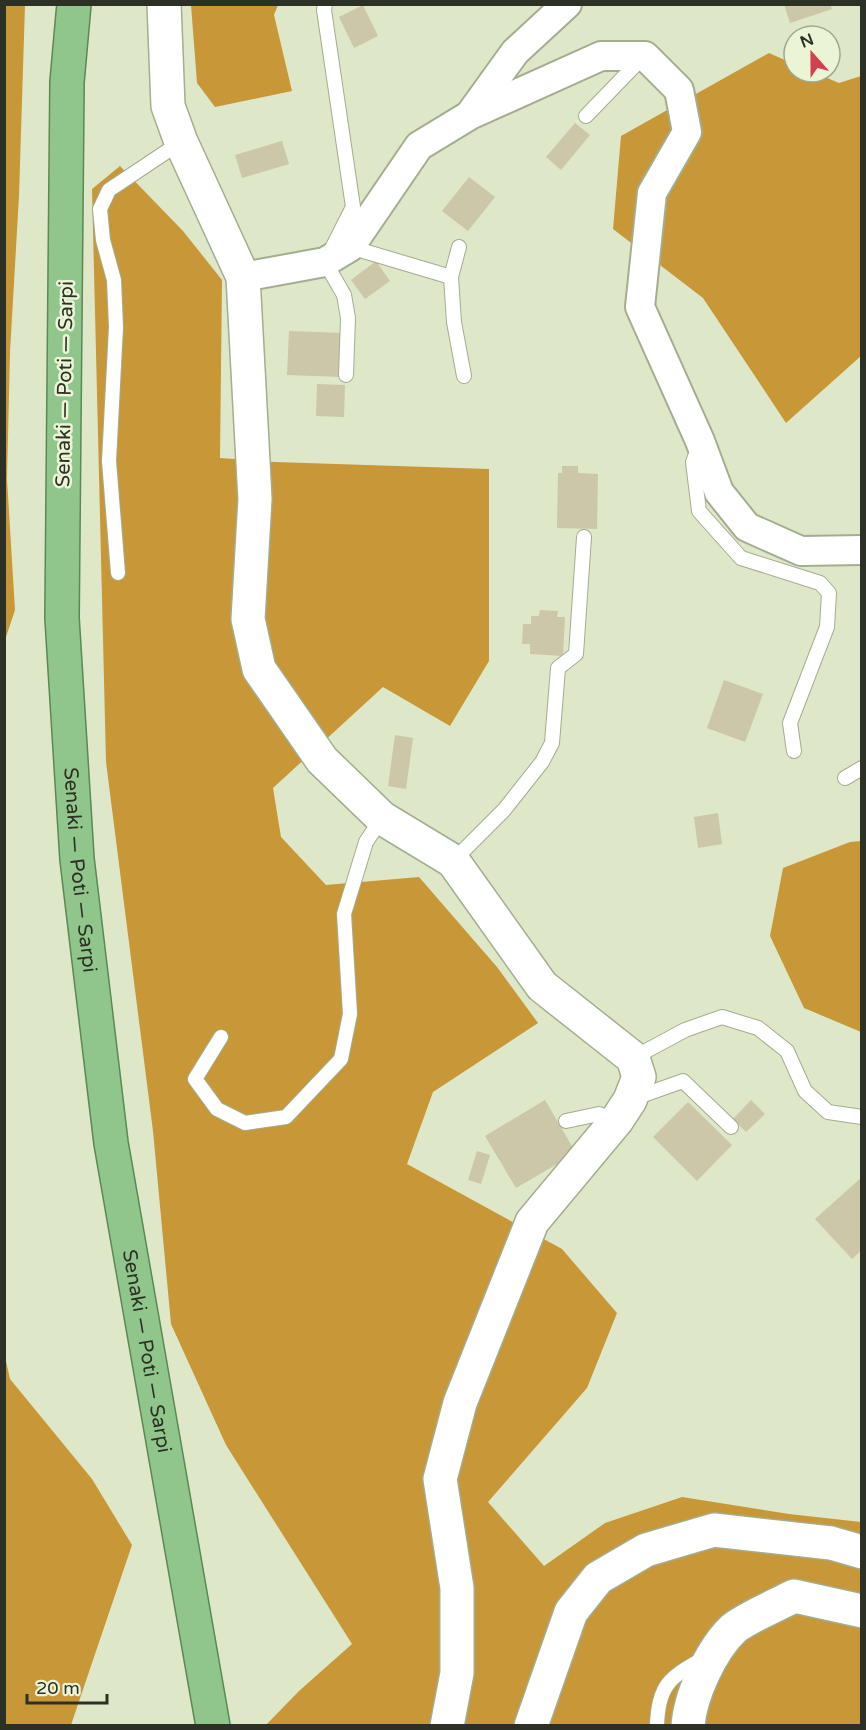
<svg xmlns="http://www.w3.org/2000/svg" width="866" height="1730" font-family="'Varela Round',sans-serif">
<style>
.forest{fill:#c89738}
.building{fill:#cbc7a8}
.lines{fill:none;stroke-linecap:round;stroke-linejoin:round}
.service-casing{stroke:#a3ad8f;stroke-width:16}
.minor-casing{stroke:#a3ad8f;stroke-width:32}
.tertiary-casing{stroke:#a3ad8f;stroke-width:36}
.trunk-casing{stroke:#5c8854;stroke-width:36}
.service{stroke:#fff;stroke-width:14}
.minor{stroke:#fff;stroke-width:28}
.tertiary{stroke:#fff;stroke-width:33}
.trunk{stroke:#90c68b;stroke-width:33}
.labels{text-anchor:middle;stroke-width:5;stroke-linejoin:round;paint-order:stroke}
.street-label{font-size:20px;fill:#2d3125;stroke:#ebf5d6}
</style>
<rect width="100%" height="100%" fill="#dee8c9"/>
<g class="forest">
<path d="M25,5l-6,191 -9,156 -3,127 8,131 -10,30 -1,-635z"/>
<path d="M191,5h87l-4,10 18,76 -77,16 -18,-24z"/>
<path d="M769,53l25,11v8h19l26,11 22,-7v280l-75,67 -83,-125 -90,-69 8,-93z"/>
<path d="M120,166l63,65 39,49 -2,178 55,4 214,7v192l-39,65 -67,-39 -110,101 8,49 45,48 93,-8 78,90 41,56 -105,69 -26,72 155,85 55,64 -30,75 -99,114 56,64 61,-43 77,-26 107,17 72,8v203h-595l33,-34 53,-47 -126,-199 -55,-121 -18,-193 -47,-369 -14,-573z"/>
<path d="M861,841h1l-1,191 -57,-24 -34,-72 13,-68 67,-26z"/>
<path d="M4,1352l6,27 82,100 40,66 -61,180h-66z"/>
</g>
<g class="building">
<path d="M784,4h46l2,5 -42,14z"/>
<path d="M363,5l15,31 -24,12 -15,-31z"/>
<path d="M575,123l15,12 -29,35 -15,-13z"/>
<path d="M282,141l7,23 -47,14 -7,-23z"/>
<path d="M469,177l26,20 -27,34 -26,-20z"/>
<path d="M376,261l14,20 -25,18 -14,-19z"/>
<path d="M289,331l54,2 -2,44 -54,-2z"/>
<path d="M317,384l28,1 -1,32 -28,-1z"/>
<path d="M562,466h16v7l20,1 -1,55 -40,-1 1,-55h4z"/>
<path d="M540,610l18,1 -1,6h8l-2,39 -33,-2v-10h-8l1,-20h8v-8h8z"/>
<path d="M724,680l39,14 -18,48 -38,-14z"/>
<path d="M395,735l18,3 -7,51 -18,-3z"/>
<path d="M718,813l4,31 -24,4 -4,-31z"/>
<path d="M545,1100l31,53 -60,35 -31,-52z"/>
<path d="M751,1100l14,14 -19,18 -13,-13z"/>
<path d="M688,1102l44,43 -35,36 -44,-44z"/>
<path d="M477,1151l13,4 -9,29 -13,-4z"/>
<path d="M862,1177v73l-10,9 -37,-40z"/>
</g>
<g class="lines">
<g class="service-casing">
<g id="service">
<path d="M325,4l-1,6 29,197 -28,55 19,33 4,23 -2,57"/>
<path d="M586,116l57,-59"/>
<path d="M350,247l101,30"/>
<path d="M459,247l-8,30 3,45 10,54"/>
<path d="M698,449l-5,13 6,49 42,47 79,25 9,10 -2,34 -37,96 4,28"/>
<path d="M118,573l-9,-112 7,-134 -2,-47 -11,-40 -3,-31 9,-19 72,-48"/>
<path d="M845,778l17,-10"/>
<path d="M453,861l51,-51 38,-48 10,-19 6,-75 18,-14 8,-117"/>
<path d="M221,1037l-26,42 22,30 28,14 41,-6 55,-58 9,-45 -6,-100 22,-72 16,-24"/>
<path d="M633,1058l52,-28 37,-13 36,11 29,23 18,40 23,21 34,5"/>
<path d="M635,1098l48,-17 48,46"/>
<path d="M566,1121l33,-7 17,6"/>
<path d="M657,1726c1,-41 13,-49 46,-67"/>
</g>
</g>
<g class="minor-casing">
<g id="minor">
<path d="M471,113l44,-61 52,-48"/>
<path d="M243,277l82,-15 25,-15 69,-101 51,-31 131,-59h44l34,34 8,42 -35,61 -12,114 60,134 19,51 28,35 54,24 61,-1"/>
</g>
</g>
<g class="tertiary-casing">
<g id="tertiary">
<path d="M164,4l4,102 13,36 62,135 12,222 -7,120 11,50 63,91 60,58 71,43 89,125 91,72 6,19 -9,23 -13,20 -85,102 -72,181 -20,76 17,109v85l-10,53"/>
<path d="M531,1726l40,-114 27,-34 48,-28 68,-20 117,13 31,9"/>
<path d="M688,1726c2,-30 23,-76 45,-97 11,-10 46,-25 61,-33l68,15"/>
</g>
</g>
<g class="trunk-casing">
<g id="trunk">
<path id="s1" d="M74,4l-7,78 -5,536 15,241 34,284 102,583"/>
</g>
</g>
<use href="#service" class="service"/>
<use href="#minor" class="minor"/>
<use href="#tertiary" class="tertiary"/>
<use href="#trunk" class="trunk"/>
</g>
<g class="labels">
<g class="street-label">
<text transform="translate(64 384) rotate(-89)" y="7">Senaki — Poti — Sarpi</text>
<text dy="7" stroke="none"><textPath href="#s1" startOffset="867">Senaki — Poti — Sarpi</textPath></text>
<text dy="7" stroke="none"><textPath href="#s1" startOffset="1353">Senaki — Poti — Sarpi</textPath></text>
</g>
</g>
<rect width="866" height="1730" fill="none" stroke="#2d3125" stroke-width="12"/>
<g transform="translate(812 54) rotate(339)"><circle r="28" fill="#ebf5d6" stroke="#9fa78f" stroke-width="1.5"/>
<path d="M0-4.5L10 22L0 15L-10 22Z" fill="#d14150"/>
<text y="-9" font-size="16" font-weight="bold" text-anchor="middle" fill="#2d3125">N</text>
</g>
<path d="M27 1694v9h80v-9" fill="none" stroke="#2d3125" stroke-width="3"/>
<text x="36" y="1694" font-size="18" fill="#2d3125" stroke="#ebf5d6" stroke-width="4.5" paint-order="stroke">20 m</text>
</svg>
